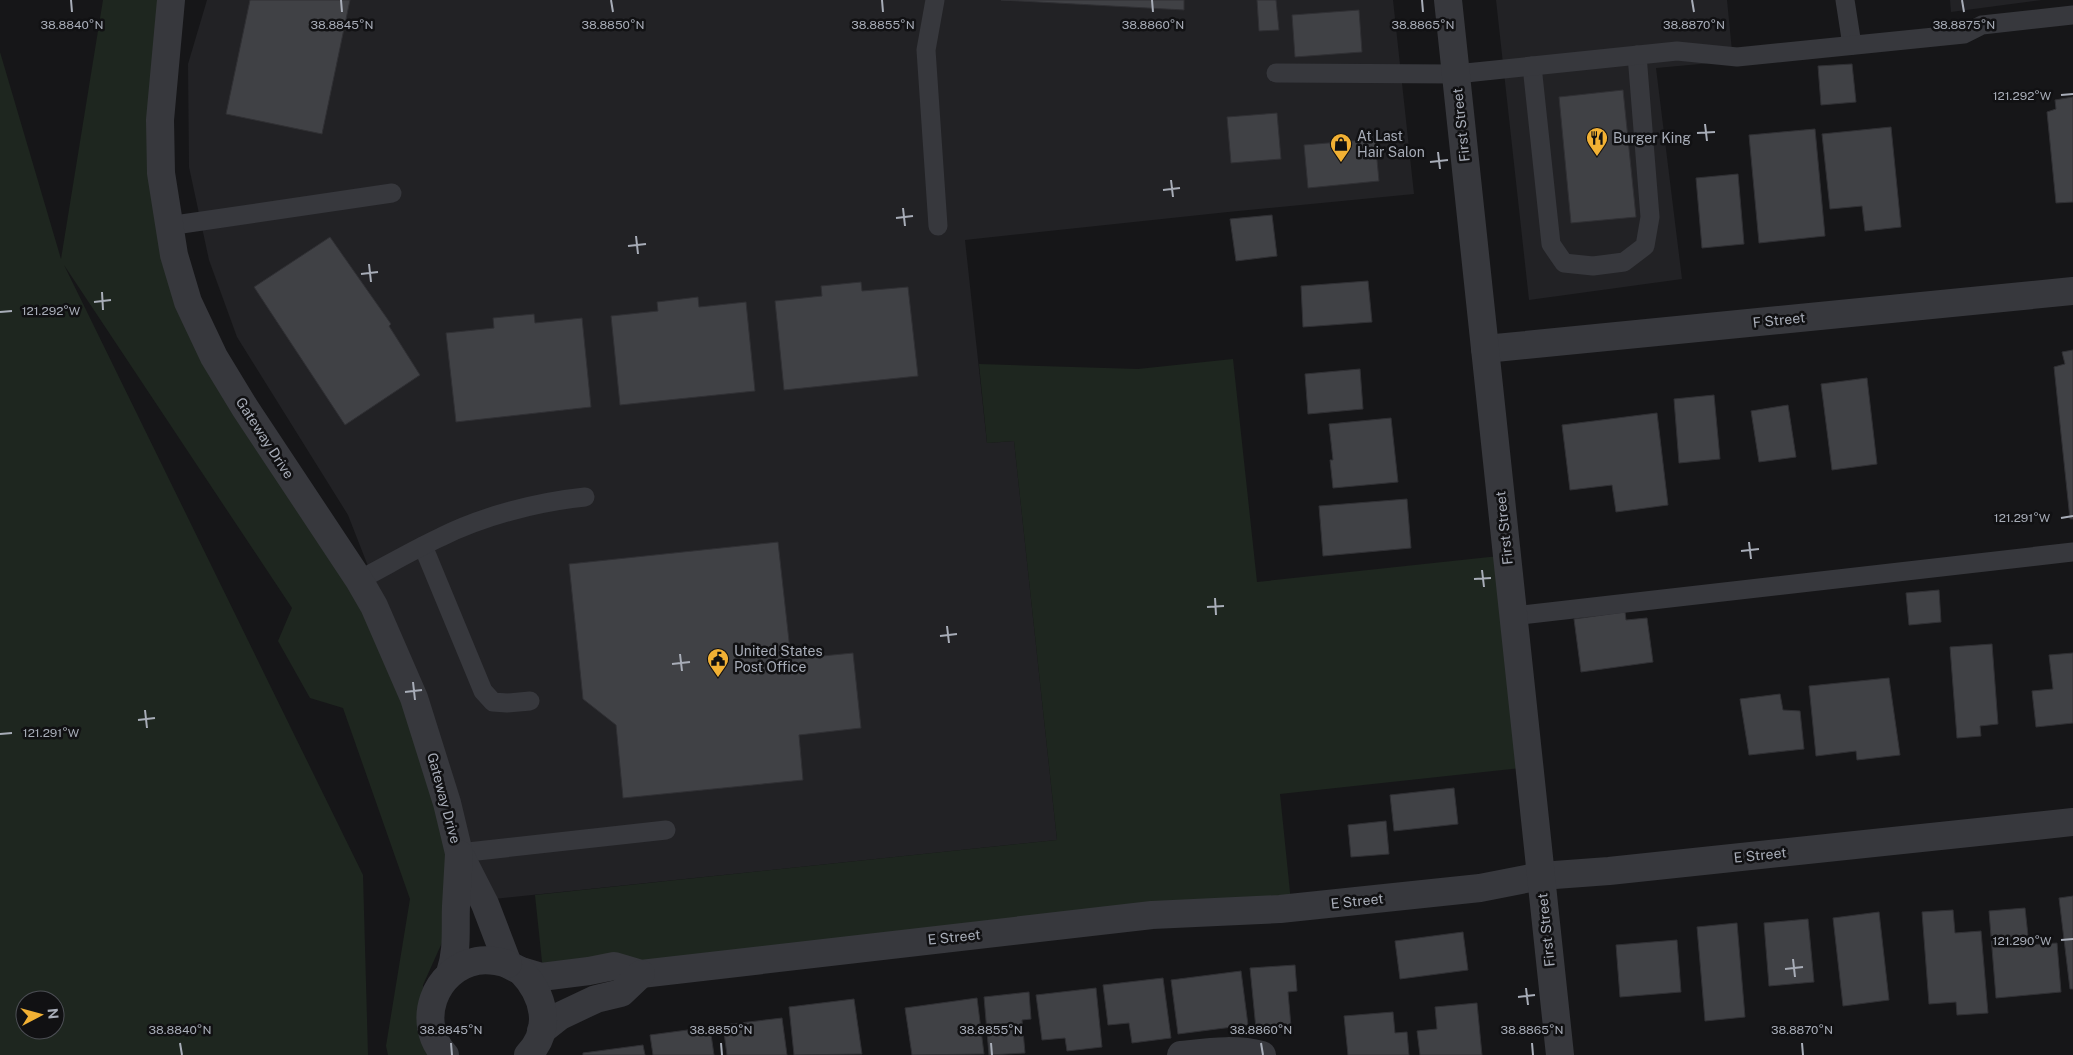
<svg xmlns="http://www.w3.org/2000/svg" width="2073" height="1055" font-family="'Public Sans',sans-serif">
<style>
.built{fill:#222225}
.green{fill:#1e261f;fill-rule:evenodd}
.building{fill:#404145;stroke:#303034}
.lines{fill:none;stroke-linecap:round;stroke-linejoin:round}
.service{stroke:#37383d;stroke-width:19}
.minor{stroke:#37383d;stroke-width:28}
.tertiary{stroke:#37383d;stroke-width:28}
.ticks{fill:none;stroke:#a8adb8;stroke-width:2}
.labels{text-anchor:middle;stroke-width:5;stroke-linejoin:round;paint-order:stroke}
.street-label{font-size:14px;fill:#a8adb8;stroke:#111113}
.poi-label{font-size:14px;fill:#a8adb8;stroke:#111113;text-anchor:start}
.ticks-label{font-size:12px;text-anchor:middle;fill:#a8adb8;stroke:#111113;stroke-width:5;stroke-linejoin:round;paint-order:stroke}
</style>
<rect width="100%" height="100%" fill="#161618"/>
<g class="built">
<path d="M207,0h1186l21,194 -186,18 -263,28 22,203 27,-2 43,399 -582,61 -35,-151 -92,-235 -111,-178 -28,-77 -20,-93 -1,-103z"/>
<path d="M1496,0h231l6,61 -77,7 26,211 -153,21z"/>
<path d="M1950,0h92l-91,12z"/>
</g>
<g class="green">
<path d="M103,0h59l-12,174 45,166 159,247 71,170 37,141 -39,87 7,70h-42l-2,-9 24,-147 -67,-191 -33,-10 -32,-57 14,-33 -228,-343 299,610 5,180h-368v-1003l61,207zM25,1000h30v30h-30z"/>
<path d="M1233,359l24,223 242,-26 22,212 -241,26 11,108 -635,63 -111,25 -10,-95 522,-55 -43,-399 -27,2 -8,-79 159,5z"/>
</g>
<g class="building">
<path d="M250,0h100l-28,134 -96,-20z"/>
<path d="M1001,0h183v10z"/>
<path d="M1257,0h19l3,30 -20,1z"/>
<path d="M1359,10l3,42 -67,5 -3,-42z"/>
<path d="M1852,64l4,38 -35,3 -3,-39z"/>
<path d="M1623,90l13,127 -65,6 -12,-126z"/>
<path d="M2073,97v105l-17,1 -9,-91 9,-3 -1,-9z"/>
<path d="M1277,113l4,46 -50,4 -4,-46z"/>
<path d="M1891,127l10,100 -36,4 -3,-25 -32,3 -8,-75z"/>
<path d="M1815,129l10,107 -66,7 -10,-108z"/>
<path d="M1375,139l4,42 -71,7 -4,-43z"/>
<path d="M1738,174l6,70 -42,4 -6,-70z"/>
<path d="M1272,215l5,41 -41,5 -6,-42z"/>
<path d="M330,237l61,87 -2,2 31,49 -75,50 -91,-138z"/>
<path d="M1368,281l4,41 -69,5 -2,-41z"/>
<path d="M861,282l1,9 46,-4 10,89 -134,14 -9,-89 47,-5 -1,-10z"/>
<path d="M698,297l1,10 47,-5 9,89 -135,14 -9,-89 47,-5 -1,-9z"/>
<path d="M534,314l1,9 47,-5 9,89 -135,15 -10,-89 48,-5 -1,-10z"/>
<path d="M2073,350v169h-3l-16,-152 11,-3 -3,-12z"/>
<path d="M1360,369l3,40 -55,5 -3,-40z"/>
<path d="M1867,378l10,86 -45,6 -11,-86z"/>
<path d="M1714,395l6,64 -41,4 -5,-64z"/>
<path d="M1788,405l8,52 -37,5 -8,-51z"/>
<path d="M1657,413l11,92 -52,7 -4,-27 -42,5 -8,-65z"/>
<path d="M1391,418l7,64 -65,6 -3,-28h3l-4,-36z"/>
<path d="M1407,499l4,49 -88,8 -4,-50z"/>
<path d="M778,542l13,117 62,-6 8,75 -62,7 4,45 -180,18 -7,-73 -33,-26 -14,-135z"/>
<path d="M1939,590l2,32 -32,3 -3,-32z"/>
<path d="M1625,612l1,8 21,-2 6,44 -72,10 -7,-53z"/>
<path d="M1992,644l6,80 -18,2 1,10 -24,2 -7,-91z"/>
<path d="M2073,653v70l-37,4 -4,-36 21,-2 -4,-34z"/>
<path d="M1889,678l11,77 -43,5 -1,-9 -40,5 -7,-70z"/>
<path d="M1780,694l3,16 17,1 4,38 -55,6 -9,-56z"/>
<path d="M1454,788l4,36 -64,7 -4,-36z"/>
<path d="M1386,821l3,33 -38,3 -3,-32z"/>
<path d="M2073,896v93h-3l-11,-91z"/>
<path d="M2025,908l4,37 28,-2 4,49 -65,6 -7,-87z"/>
<path d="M1953,910l2,23 26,-2 7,82 -31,2 -1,-13 -27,2 -7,-92z"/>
<path d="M1879,912l10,88 -46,6 -10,-88z"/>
<path d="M1808,919l6,63 -45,4 -5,-63z"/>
<path d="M1737,923l8,94 -40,4 -8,-94z"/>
<path d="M1463,932l5,38 -68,9 -5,-38z"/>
<path d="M1677,940l4,52 -61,5 -4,-52z"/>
<path d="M1295,965l2,26 -9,1 3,34 -35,3 -6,-61z"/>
<path d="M1241,971l7,54 -70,9 -7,-54z"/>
<path d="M1163,978l8,60 -39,5 -3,-20 -21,2 -5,-40z"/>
<path d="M1096,988l6,59 -35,4 -2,-13 -23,2 -6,-45z"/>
<path d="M1029,992l2,27 -9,1 3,33 -36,2 -5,-58z"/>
<path d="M977,998l7,56 -72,1 -7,-47z"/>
<path d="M854,999l8,55 -68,1 -5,-48z"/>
<path d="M1477,1003l5,52h-62l-3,-24 20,-2 -2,-22z"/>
<path d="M1393,1012l2,21 12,-1 2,23h-61l-4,-39z"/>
<path d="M782,1018l5,37h-60l-4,-30z"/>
<path d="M710,1027l4,28h-61l-3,-20z"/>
<path d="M643,1045l2,10h-62v-2z"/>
</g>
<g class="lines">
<g class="service">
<path d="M935,0l-9,50 12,176"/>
<path d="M1845,0l7,45"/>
<path d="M1532,66l19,178 13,19 29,3 31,-4 21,-16 5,-29 -13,-162"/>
<path d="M1276,73l180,1 221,-23 60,6 227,-23 18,-9 91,-10"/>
<path d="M168,226l224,-33"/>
<path d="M423,546l60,145 10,11 14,1 23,-2"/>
<path d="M359,580c27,-14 54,-30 82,-43 42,-21 96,-35 144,-40"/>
<path d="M1513,616l560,-64"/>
<path d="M459,853l207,-23"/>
</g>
<g class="minor">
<path d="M1485,349l588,-58"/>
<path d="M509,965l12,6 20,6 48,-6 25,-5 27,8 511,-59 128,-6 200,-21 61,-12 68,-5 464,-49"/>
<path d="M541,1031l19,-15 36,-17 25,-6 20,-19"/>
<path d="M1181,1055c28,-3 54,-7 81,0"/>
</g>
<g class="tertiary">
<path d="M171,0l-11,120 1,53 13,82 14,47 26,55 31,51 114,172 15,26 40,92 33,105 12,50 26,51 23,60"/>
<path d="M1448,0l112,1055"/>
<path d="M521,971c23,24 32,58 7,84"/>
<path d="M450,973c8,-23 5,-44 6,-67 1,-18 2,-35 3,-52"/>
<path d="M445,1055c-30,-32 -11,-86 32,-94 11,-2 21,0 31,3"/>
</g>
</g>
<path class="ticks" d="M71,0l1,12M341,0l1,12M611,0l2,12M882,0l1,12M1152,0l1,12M1422,0l1,12M1692,0l2,12M1962,0l2,12M2061,95l12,-1M1705,124l2,17M1697,133l18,-1M1438,152l2,17M1430,162l18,-2M1171,180l2,17M1163,190l17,-2M903,208l2,18M896,218l17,-2M636,236l2,18M628,246l18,-2M369,264l2,18M361,274l17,-2M102,292l1,18M94,302l17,-2M0,312l12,-1M2061,518l12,-2M1749,542l2,17M1741,551l18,-2M1482,570l2,17M1474,579l17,-1M1215,598l1,17M1207,607l17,-1M947,626l2,17M940,636l17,-2M680,654l2,17M672,664l18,-2M413,682l2,18M405,692l17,-2M145,710l2,18M138,720l17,-2M0,734l12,-1M2061,940l12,-1M1793,959l2,18M1785,969l18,-2M1526,988l2,17M1518,997l17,-2M180,1043l2,12M451,1043l1,12M721,1043l1,12M991,1043l1,12M1261,1043l2,12M1532,1043l1,12M1802,1043l1,12"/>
<defs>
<g id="restaurant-pin" transform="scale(1.125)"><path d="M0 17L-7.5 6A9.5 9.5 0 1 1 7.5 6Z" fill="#f2b134" stroke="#111113"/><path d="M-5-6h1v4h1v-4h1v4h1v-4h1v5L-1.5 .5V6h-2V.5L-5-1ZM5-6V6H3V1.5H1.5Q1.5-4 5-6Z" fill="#111"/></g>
<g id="shop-pin" transform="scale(1.125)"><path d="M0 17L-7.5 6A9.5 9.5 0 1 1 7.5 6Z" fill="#f2b134" stroke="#111113"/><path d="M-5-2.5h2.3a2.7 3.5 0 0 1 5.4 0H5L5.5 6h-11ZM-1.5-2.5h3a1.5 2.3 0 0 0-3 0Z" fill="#111"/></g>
<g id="civic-pin" transform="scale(1.125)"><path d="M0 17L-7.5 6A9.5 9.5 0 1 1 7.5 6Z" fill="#f2b134" stroke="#111113"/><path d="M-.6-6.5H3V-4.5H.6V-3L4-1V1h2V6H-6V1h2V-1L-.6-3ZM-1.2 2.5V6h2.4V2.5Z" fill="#111"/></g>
</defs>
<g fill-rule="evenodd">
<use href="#restaurant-pin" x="1597" y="138"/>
<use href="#shop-pin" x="1341" y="144"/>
<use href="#civic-pin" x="718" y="659"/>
</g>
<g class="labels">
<g class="street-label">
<text transform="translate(1461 125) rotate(-96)" y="5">First Street</text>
<text transform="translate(1779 320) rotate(-6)" y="5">F Street</text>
<text transform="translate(265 438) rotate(57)" y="5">Gateway Drive</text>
<text transform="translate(1504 528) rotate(-96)" y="5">First Street</text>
<text transform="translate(444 798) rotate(75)" y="5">Gateway Drive</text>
<text transform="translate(1760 855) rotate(-6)" y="5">E Street</text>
<text transform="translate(1357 901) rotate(-6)" y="5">E Street</text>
<text transform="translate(1546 930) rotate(-96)" y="5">First Street</text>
<text transform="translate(954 937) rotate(-6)" y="5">E Street</text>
</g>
<g class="poi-label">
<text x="1357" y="141">At Last<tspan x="1357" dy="16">Hair Salon</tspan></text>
<text x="1613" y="143">Burger King</text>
<text x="734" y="656">United States<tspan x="734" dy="16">Post Office</tspan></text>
</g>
</g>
<g class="ticks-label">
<text x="72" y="29">38.8840°N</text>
<text x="342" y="29">38.8845°N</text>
<text x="613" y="29">38.8850°N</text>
<text x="883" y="29">38.8855°N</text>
<text x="1153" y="29">38.8860°N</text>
<text x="1423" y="29">38.8865°N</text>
<text x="1694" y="29">38.8870°N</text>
<text x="1964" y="29">38.8875°N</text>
<text x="2022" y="100">121.292°W</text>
<text x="51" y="315">121.292°W</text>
<text x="2022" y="522">121.291°W</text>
<text x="51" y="737">121.291°W</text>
<text x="2022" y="945">121.290°W</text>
<text x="180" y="1034">38.8840°N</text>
<text x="451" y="1034">38.8845°N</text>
<text x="721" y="1034">38.8850°N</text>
<text x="991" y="1034">38.8855°N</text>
<text x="1261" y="1034">38.8860°N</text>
<text x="1532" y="1034">38.8865°N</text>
<text x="1802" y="1034">38.8870°N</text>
</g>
<g transform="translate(40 1015) rotate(84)"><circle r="24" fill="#111113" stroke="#4d4f55"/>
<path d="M0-4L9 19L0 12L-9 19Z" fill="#f2b134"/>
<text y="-8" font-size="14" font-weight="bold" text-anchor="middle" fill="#a8adb8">N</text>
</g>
</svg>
